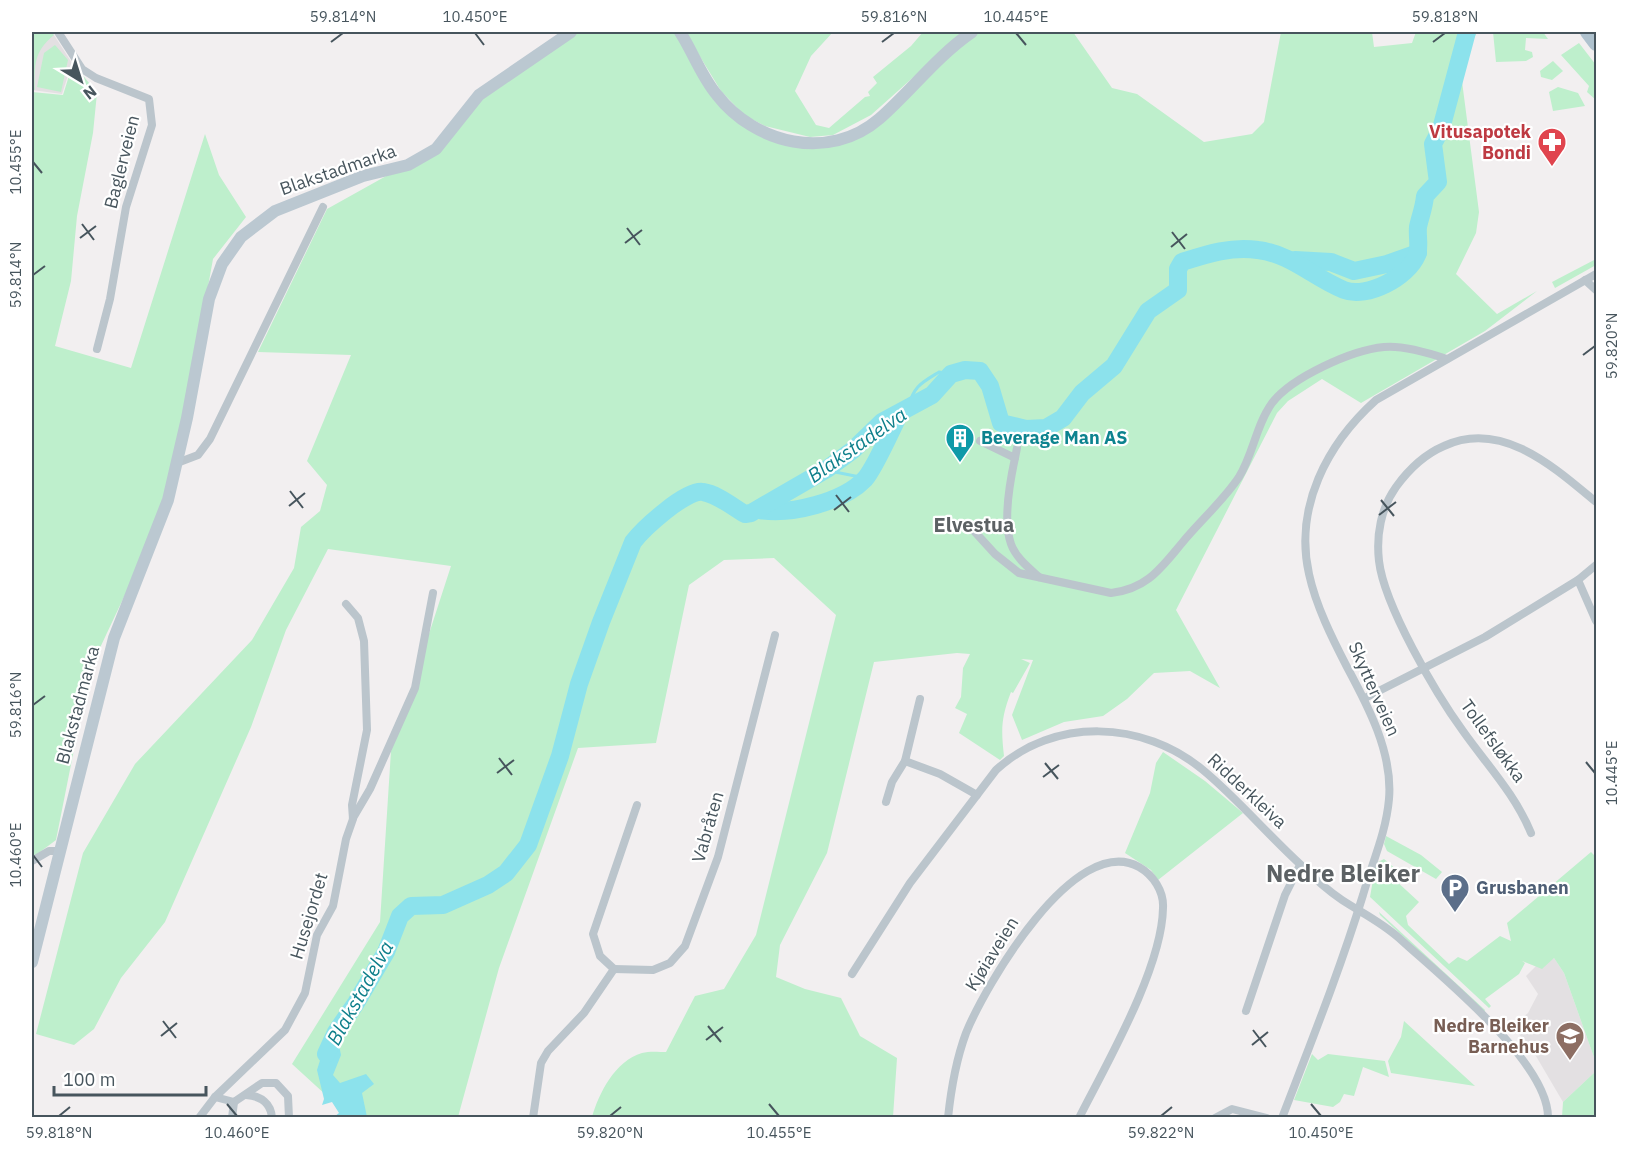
<svg xmlns="http://www.w3.org/2000/svg" width="1628" height="1149" font-family="'IBM Plex Sans',sans-serif">
<style>
.education{fill:#e3e0e2}
.green{fill:#beefcc}
.water{fill:#8ce2ec}
.lines{fill:none;stroke-linecap:round;stroke-linejoin:round}
.stream{stroke:#8ce2ec;stroke-width:3}
.river{stroke:#8ce2ec;stroke-width:18}
.street{stroke:#bbc5cc;stroke-width:8}
.secondary{stroke:#bbc8d1;stroke-width:12}
.primary{stroke:#afc2ce;stroke-width:14}
.ticks{fill:none;stroke:#47555d;stroke-width:2}
.labels{text-anchor:middle;stroke-width:4.5;stroke-linejoin:round;paint-order:stroke}
.health-label{font-size:18px;font-weight:bold;fill:#be3a42;stroke:#fff;text-anchor:end}
.street-label{font-size:18px;fill:#47555d;stroke:#fff}
.culture-label{font-size:18px;font-weight:bold;fill:#0d838f;stroke:#fff;text-anchor:start}
.service-label{font-size:18px;font-weight:bold;fill:#4e5e75;stroke:#fff;text-anchor:start}
.education-label{font-size:18px;font-weight:bold;fill:#785e54;stroke:#fff;text-anchor:end}
.water-label{font-size:20px;font-style:italic;fill:#0e7f8b;stroke:#fff}
.neighbourhood-label{font-size:20px;font-weight:bold;fill:#5c6164;stroke:#fff}
.district-label{font-size:24px;font-weight:bold;fill:#5c6164;stroke:#fff}
.neatline{fill:none;stroke:#47555d;stroke-width:2}
.ticks-label{font-size:15px;text-anchor:middle;fill:#47555d}
</style>
<rect width="100%" height="100%" fill="#f2eff0"/>
<g class="education">
<path d="M32,32h20l20,31 -10,31 -30,-4z"/>
<path d="M1554,958l10,15 32,90v8l-33,31 -30,-51 -21,-25 16,-13 10,-19 -12,-18 11,-11z"/>
</g>
<g class="green">
<path d="M32,32h19l3,3c-20,16 -20,31 -19,55l-3,-1z"/>
<path d="M570,32h106l32,54 60,49 66,5 43,-23 78,-71 24,-14h94l39,56 25,6 67,48 48,-8 12,-12 17,-90h91l2,15 38,-4 4,-11h61l-17,34 19,146 -3,21 -20,41 41,40 40,-23 -52,40 -124,72 -39,-24 -34,22 -11,12 -101,197 44,78 -30,-17 -36,2 -27,26 -24,17 -39,6 -42,18 -10,-25 21,-55 -12,-1 9,4 -17,30 -2,-1c-10,26 -10,37 -7,64l-4,4 -41,-27 8,-19 -12,-6 6,-11 2,-29 7,-14 -13,-1 -83,9 -47,191 -47,92 -4,32 29,12 36,9 19,38 37,22 -4,59h-301c7,-24 23,-56 50,-64 7,-2 17,-1 24,-1l29,-56 29,-7 32,-54 80,-320 -62,-57 -50,2 -35,25 -33,158 -78,5 -79,220 -41,149h-108l-58,-53 88,-142 11,-171 60,-185 -123,-17 -42,81 -35,97 -86,195 -44,56 -27,51 -20,16 -38,-11 47,-181 52,-89 117,-124 42,-72 7,-41 19,-16 7,-26 -20,-24 44,-106 -93,-3 69,-143 95,-53 77,-76z"/>
<path d="M685,32h148l-22,24 -16,35 21,34 13,3 36,-31 5,-1 -2,-4 9,-9 -4,-6 38,-31 12,-14h41l-93,83 -38,20 -23,2 -45,-11 -21,-11 -23,-24z"/>
<path d="M1493,32h50l5,7 -22,-1 -1,12 7,2 1,5 -7,4 -30,1z"/>
<path d="M1579,43l17,22v35l-9,-8 2,-6 -28,-31z"/>
<path d="M55,45l13,15 -7,32 -24,-5 7,-34z"/>
<path d="M1553,61l10,10 -11,9 -11,-3 -1,-6z"/>
<path d="M73,63l24,30 -4,40 -16,83 -6,65 -16,65 76,22 74,-234 14,41 27,42 -33,42 -34,188 -32,101 -57,121 -34,171 -24,18v-766l31,3z"/>
<path d="M1558,87l20,6 7,13 -32,5 -4,-19z"/>
<path d="M1596,259v6l-41,23 -3,-6z"/>
<path d="M1163,752l42,29 38,32 -85,67 -7,-10 -26,-17 25,-60 6,-30z"/>
<path d="M1386,836l35,19 21,17 -6,7 -49,-28 -3,-7z"/>
<path d="M1591,852l5,5v206l-32,-90 -10,-15 -12,11 -20,-8 3,2 -6,11 -34,25 6,7 -2,2 -119,-111 6,-34 8,-4 13,11 -3,9 25,23 -13,14 2,9 41,39 9,-7 9,4 33,-25 11,5 -4,-18z"/>
<path d="M1379,912l106,98 -1,2 -104,-97z"/>
<path d="M1404,1021l71,65 -84,-13 -3,-12 13,-24z"/>
<path d="M1312,1054l6,6 10,-6 57,7 4,16 -26,-10 -9,29 -10,-2 -4,8 -7,5 -39,-7z"/>
<path d="M1596,1071v46h-34l1,-15z"/>
</g>
<path class="water" d="M342,1030l-4,10 3,15 -8,20 7,8 26,-9 8,10 -12,9 5,24 -45,1v-1h12l5,-4 -7,-11 -10,3 2,-6 -7,-29 10,-32z"/>
<g class="lines">
<g class="stream">
<path d="M908,407c6,-21 13,-24 31,-35l12,2"/>
<path d="M825,470l40,8"/>
</g>
<g class="river">
<path d="M1295,260l36,2 23,9 33,-7 31,-11"/>
<path d="M760,510c31,5 83,-8 105,-31 11,-13 26,-49 35,-66"/>
<path d="M326,1054l10,-22 20,-29 30,-51 14,-36 11,-10 32,-1 45,-20 18,-12 22,-28 32,-89 19,-72 22,-62 32,-80c10,-13 53,-53 70,-50 14,2 30,15 42,22l6,-1 76,-44 26,-19 29,-28 50,-27 19,-21 14,-4 15,1 10,15 11,37 25,6 20,-1 17,-10 19,-25 32,-27 34,-55 30,-21v-21l4,-7c25,-8 49,-16 76,-12 33,4 56,28 86,40 23,9 64,-13 73,-35 3,-8 0,-19 1,-28 2,-10 6,-19 7,-31l13,-14 -5,-38 8,-15 26,-97"/>
</g>
<g class="street">
<path d="M58,32l24,37 14,9 53,21 3,26 -26,82 -16,92 -13,50"/>
<path d="M1585,280l11,10"/>
<path d="M980,441l35,17 2,-10"/>
<path d="M1015,458c-5,23 -12,64 -4,86 5,14 18,24 28,33"/>
<path d="M177,463l21,-8 12,-16 113,-232"/>
<path d="M974,531l21,23 24,19 92,20c36,-4 50,-25 71,-50 18,-22 41,-42 57,-66 14,-22 17,-52 33,-74 20,-26 80,-53 112,-56 19,-2 45,6 63,12"/>
<path d="M1578,580l18,-15"/>
<path d="M1365,698l120,-61 93,-57 18,41"/>
<path d="M905,761l35,13 37,21"/>
<path d="M886,802l6,-20 13,-21 15,-62"/>
<path d="M353,818l17,-29 45,-101 18,-95"/>
<path d="M1531,833c-16,-39 -44,-68 -68,-102 -27,-37 -79,-126 -84,-170 -3,-26 2,-53 17,-74 13,-18 27,-32 48,-41 58,-27 111,22 152,56"/>
<path d="M32,861l17,-10h10"/>
<path d="M614,969l39,1 17,-7 15,-17 33,-89 57,-222"/>
<path d="M852,974l58,-91 86,-113c58,-53 147,-50 207,0 35,29 64,64 98,95 13,13 26,25 41,35 20,13 39,22 57,38 40,37 150,124 149,180"/>
<path d="M1246,1011l39,-116 15,-30"/>
<path d="M246,1095c15,1 25,8 26,23"/>
<path d="M215,1097l19,5 28,-19h14l12,13 1,22"/>
<path d="M199,1118l16,-21 70,-67 20,-37 12,-58 16,-29 13,-67 7,-20 -1,-14 15,-75 -3,-89 -6,-23 -12,-14"/>
<path d="M232,1118l2,-16"/>
<path d="M533,1118l8,-55 7,-12 36,-38 30,-44 -14,-13 -7,-22 44,-129"/>
<path d="M948,1118c3,-29 8,-58 18,-85 19,-47 109,-202 173,-166 14,8 25,24 24,41 -1,60 -56,155 -84,210"/>
<path d="M1215,1118l17,-9 35,9"/>
<path d="M1282,1118c28,-73 58,-148 81,-223 9,-32 23,-62 26,-96 4,-46 -21,-93 -42,-132 -15,-29 -31,-61 -38,-93 -15,-67 18,-130 67,-174l220,-126"/>
</g>
<g class="secondary">
<path d="M680,32c13,20 21,44 37,63 38,49 112,67 162,24 32,-28 57,-62 93,-87"/>
<path d="M32,962l82,-324 54,-138 19,-82 22,-119 13,-35 19,-27 34,-26 88,-35 45,-11 28,-16 43,-54 92,-63"/>
</g>
<path class="primary" d="M1587,32l9,12"/>
</g>
<path class="ticks" d="M475,33l9,12M1016,33l10,12M331,42l12,-9M882,42l12,-9M1433,42l12,-9M33,162l9,11M82,224l12,16M627,228l13,17M1172,232l13,17M80,238l16,-12M625,243l17,-13M1171,247l16,-13M33,275l12,-9M1583,355l12,-9M290,491l13,17M836,495l13,17M1381,500l13,16M289,506l16,-13M834,510l17,-13M1379,515l17,-13M33,705l12,-9M499,758l13,17M1586,762l9,11M1045,763l13,16M497,773l17,-13M1043,777l16,-12M33,855l9,12M163,1021l13,17M708,1026l13,16M1253,1030l13,17M161,1036l16,-13M706,1040l17,-13M1252,1045l16,-13M227,1104l10,12M769,1104l10,12M1311,1104l10,12M59,1116l11,-9M610,1116l11,-9M1161,1116l11,-9"/>
<defs>
<g id="pharmacy-pin" transform="scale(1.5)"><path d="M0 17L-7.5 6A9.5 9.5 0 1 1 7.5 6Z" fill="#e0444e" stroke="#fff"/><path d="M-2-6h4v4h4v4h-4v4h-4v-4h-4v-4h4Z" fill="#fff"/></g>
<g id="building-pin" transform="scale(1.5)"><path d="M0 17L-7.5 6A9.5 9.5 0 1 1 7.5 6Z" fill="#0f9aa8" stroke="#fff"/><path d="M-4-6H4V6H1V3H-1V6H-4ZM-2.5-4.3h1.7v1.8h-1.7ZM.8-4.3h1.7v1.8H.8ZM-2.5-1h1.7V.8h-1.7ZM.8-1h1.7V.8H.8Z" fill="#fff"/></g>
<g id="parking-pin" transform="scale(1.5)"><path d="M0 17L-7.5 6A9.5 9.5 0 1 1 7.5 6Z" fill="#5c6f8a" stroke="#fff"/><path d="M-3.5-5.5H1a3.5 3.5 0 0 1 0 7H-1V5.5H-3.5ZM-1-3.4V-.6H.8a1.4 1.4 0 0 0 0-2.8Z" fill="#fff"/></g>
<g id="school-pin" transform="scale(1.5)"><path d="M0 17L-7.5 6A9.5 9.5 0 1 1 7.5 6Z" fill="#8d6e63" stroke="#fff"/><path d="M0-5L7-2L0 1L-7-2ZM-4 1L0 2.5L4 1V4Q0 6-4 4Z" fill="#fff"/></g>
</defs>
<g fill-rule="evenodd">
<use href="#pharmacy-pin" x="1552" y="142"/>
<use href="#building-pin" x="960" y="438"/>
<use href="#parking-pin" x="1455" y="888"/>
<use href="#school-pin" x="1570" y="1036"/>
</g>
<g class="labels">
<g class="health-label">
<text x="1531" y="138">Vitusapotek<tspan x="1531" dy="21">Bondi</tspan></text>
</g>
<g class="street-label">
<text transform="translate(122 162) rotate(-76)" y="6">Baglerveien</text>
<text transform="translate(338 170) rotate(-19)" y="6">Blakstadmarka</text>
<text transform="translate(1374 689) rotate(66)" y="6">Skytterveien</text>
<text transform="translate(78 705) rotate(-75)" y="6">Blakstadmarka</text>
<text transform="translate(1493 741) rotate(54)" y="6">Tollefsløkka</text>
<text transform="translate(1247 791) rotate(43)" y="6">Ridderkleiva</text>
<text transform="translate(708 827) rotate(-74)" y="6">Vabråten</text>
<text transform="translate(309 916) rotate(-73)" y="6">Husejordet</text>
<text transform="translate(992 954) rotate(-58)" y="6">Kjøiaveien</text>
</g>
<g class="culture-label">
<text x="981" y="444">Beverage Man AS</text>
</g>
<g class="service-label">
<text x="1476" y="894">Grusbanen</text>
</g>
<g class="education-label">
<text x="1549" y="1032">Nedre Bleiker<tspan x="1549" dy="21">Barnehus</tspan></text>
</g>
<g class="water-label">
<text transform="translate(857 445) rotate(-35)" y="7">Blakstadelva</text>
<text transform="translate(360 993) rotate(-61)" y="7">Blakstadelva</text>
</g>
<g class="neighbourhood-label">
<text x="974" y="532">Elvestua</text>
</g>
<g class="district-label">
<text x="1343" y="882">Nedre Bleiker</text>
</g>
</g>
<rect width="1628" height="1149" fill="none" stroke="#ffffff" stroke-width="66"/>
<g transform="translate(81 81) rotate(142)" stroke="#ffffff" stroke-width="4.5" paint-order="stroke">
<path d="M0-4.5L10 22L0 15L-10 22Z" fill="#47555d"/>
<text y="-9" font-size="16" font-weight="bold" text-anchor="middle" fill="#47555d">N</text>
</g>
<path d="M54 1086v9h152v-9" fill="none" stroke="#47555d" stroke-width="3"/>
<text x="63" y="1086" font-size="18" fill="#47555d" stroke="#ffffff" stroke-width="4.5" paint-order="stroke">100 m</text>
<rect x="33" y="33" width="1562" height="1083" class="neatline"/>
<g class="ticks-label">
<text x="343" y="22">59.814°N</text>
<text x="475" y="22">10.450°E</text>
<text x="894" y="22">59.816°N</text>
<text x="1016" y="22">10.445°E</text>
<text x="1445" y="22">59.818°N</text>
<text transform="translate(16 162) rotate(-90)" y="5">10.455°E</text>
<text transform="translate(16 275) rotate(-90)" y="5">59.814°N</text>
<text transform="translate(1612 346) rotate(-90)" y="5">59.820°N</text>
<text transform="translate(16 705) rotate(-90)" y="5">59.816°N</text>
<text transform="translate(1612 773) rotate(-90)" y="5">10.445°E</text>
<text transform="translate(16 855) rotate(-90)" y="5">10.460°E</text>
<text x="59" y="1138">59.818°N</text>
<text x="237" y="1138">10.460°E</text>
<text x="610" y="1138">59.820°N</text>
<text x="779" y="1138">10.455°E</text>
<text x="1161" y="1138">59.822°N</text>
<text x="1321" y="1138">10.450°E</text>
</g>
</svg>
